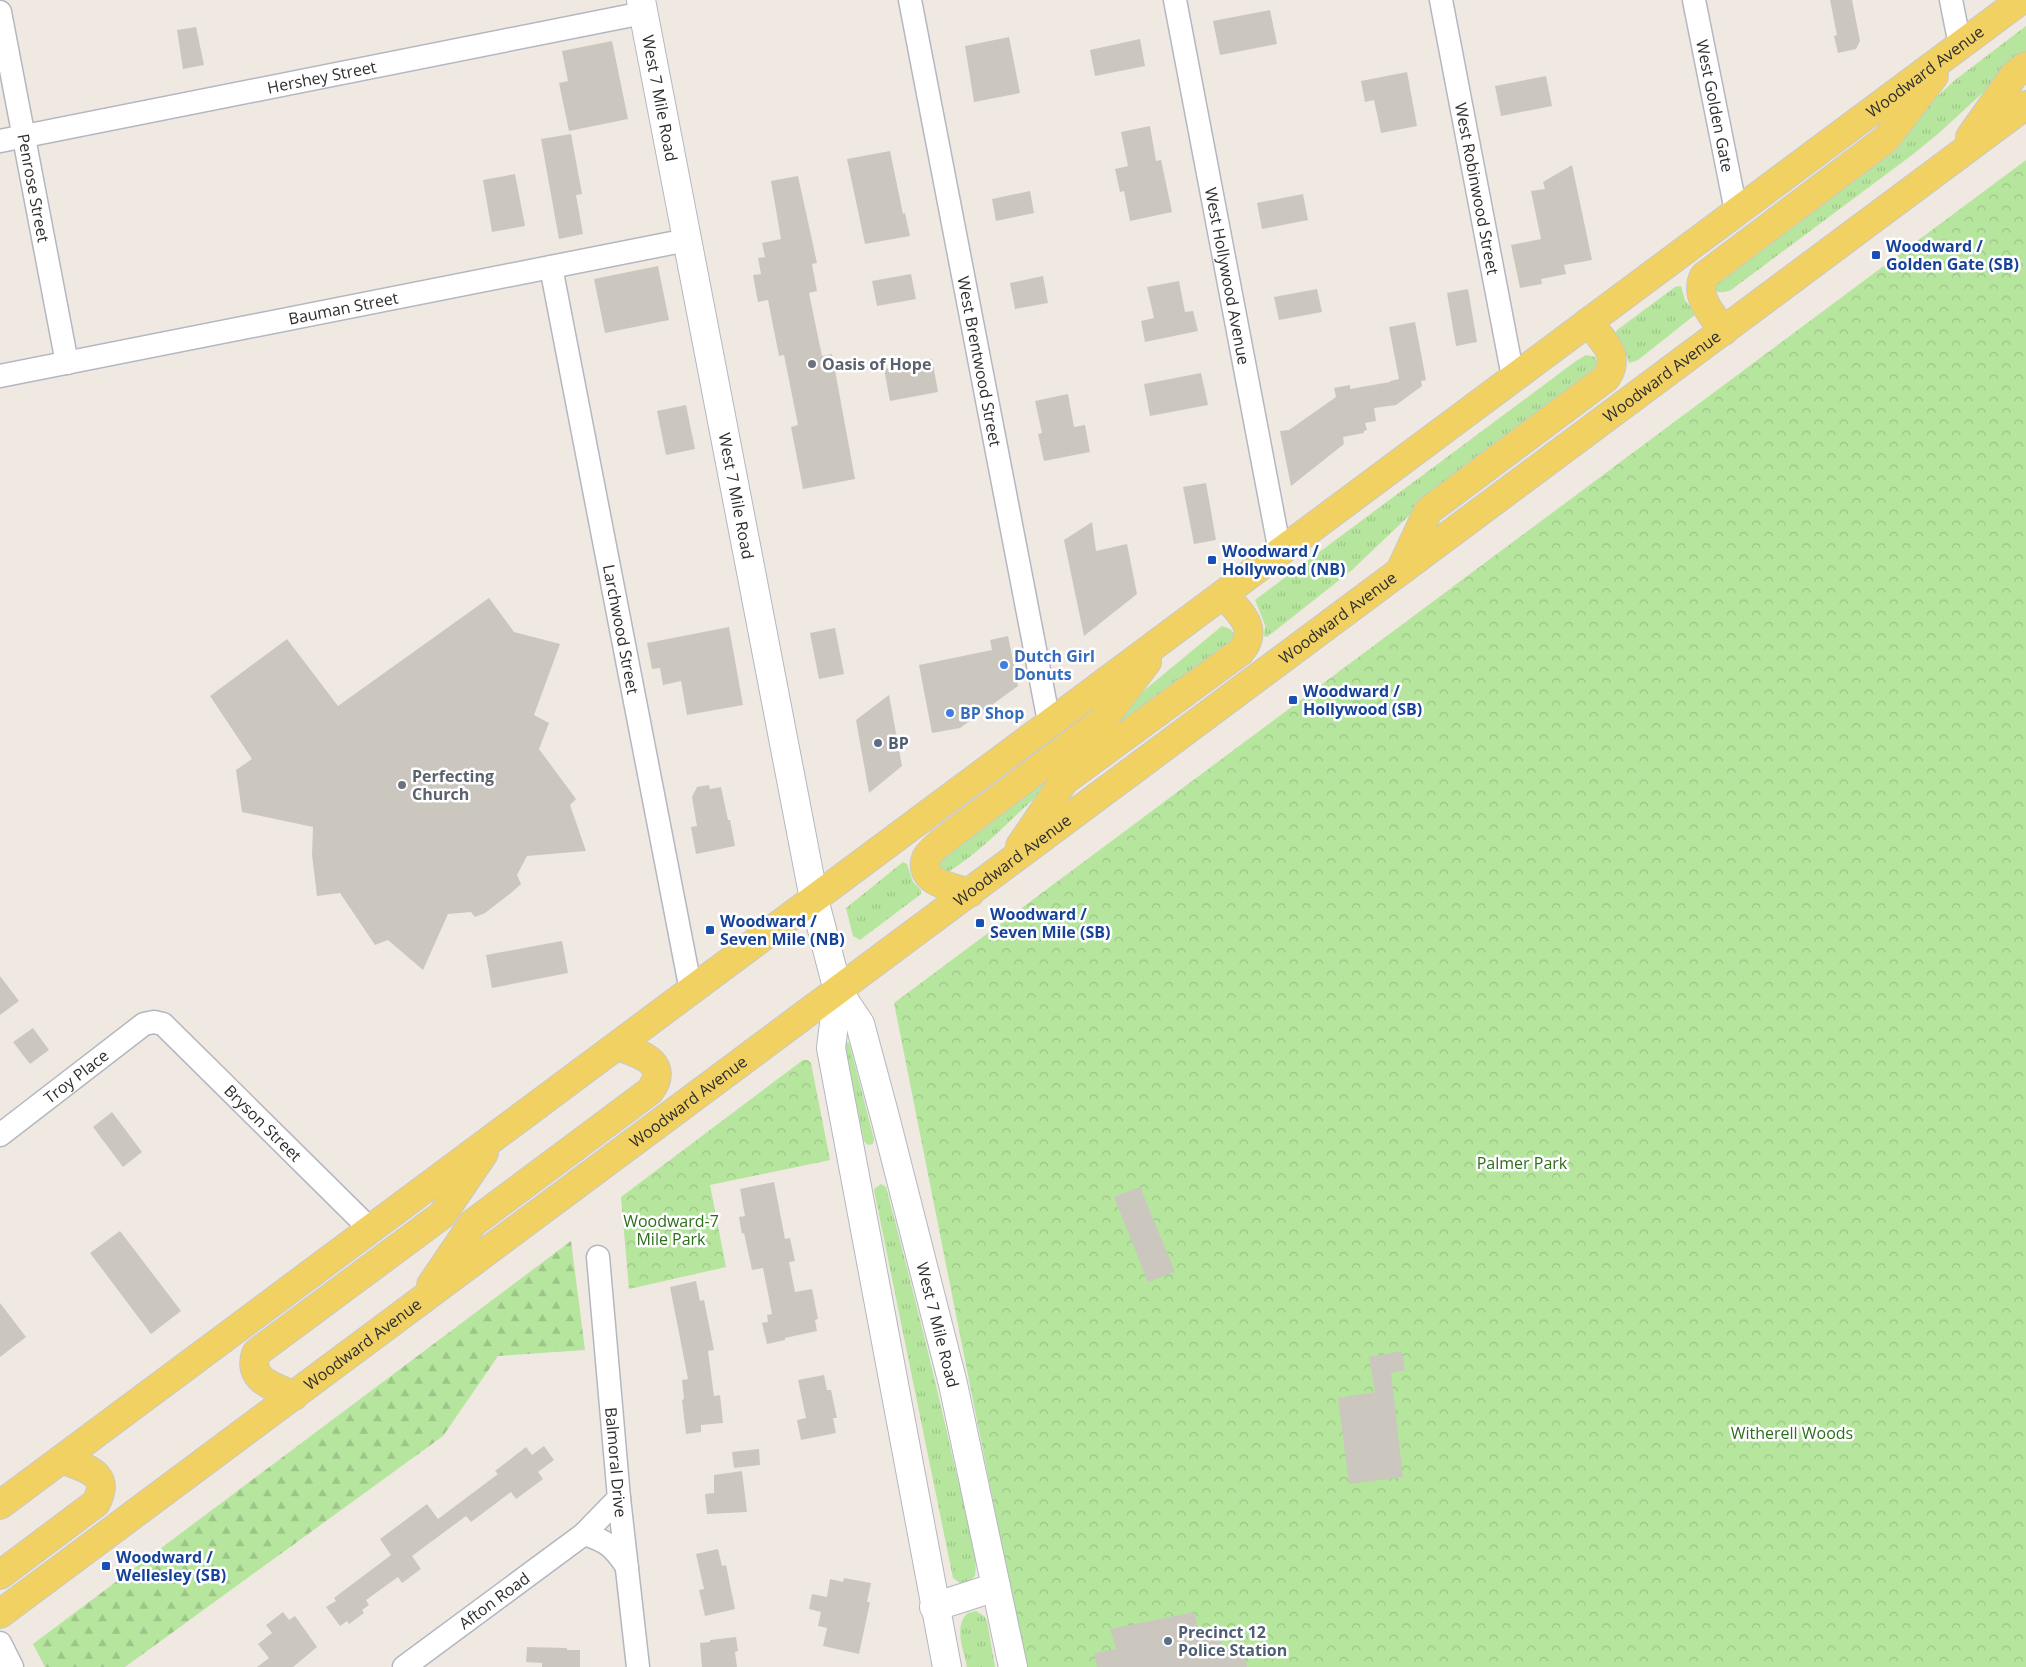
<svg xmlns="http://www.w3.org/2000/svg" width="2026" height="1667" font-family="'Open Sans',sans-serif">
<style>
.grass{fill:url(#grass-tufts)}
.forest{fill:url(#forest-firs)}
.park{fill:url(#park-crowns)}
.building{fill:#cbc7bf}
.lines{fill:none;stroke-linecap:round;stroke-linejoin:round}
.minor-casing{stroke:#b4b7c1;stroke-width:25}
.secondary-casing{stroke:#b4b7c1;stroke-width:30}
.primary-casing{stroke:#c9c9c9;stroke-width:30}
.minor{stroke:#fff;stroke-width:22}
.secondary{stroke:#fff;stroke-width:28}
.primary{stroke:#f2d163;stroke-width:28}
.transit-dot{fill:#1a4fb4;stroke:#fff;stroke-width:2}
.worship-dot{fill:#6b7280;stroke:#fff;stroke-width:2}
.shop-dot{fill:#3f7fe0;stroke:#fff;stroke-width:2}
.service-dot{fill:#5c6f8a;stroke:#fff;stroke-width:2}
.labels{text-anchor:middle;stroke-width:5;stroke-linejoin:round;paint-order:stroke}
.street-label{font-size:16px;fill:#2e2e2e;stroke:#fff}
.transit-label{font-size:16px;font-weight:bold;fill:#164399;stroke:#fff;text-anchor:start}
.worship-label{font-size:16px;font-weight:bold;fill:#5b616d;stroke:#fff;text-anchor:start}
.shop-label{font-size:16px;font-weight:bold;fill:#366cbe;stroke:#fff;text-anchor:start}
.service-label{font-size:16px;font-weight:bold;fill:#4e5e75;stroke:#fff;text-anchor:start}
.park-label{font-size:16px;fill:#2c6e1b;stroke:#fff}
</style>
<defs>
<pattern id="grass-tufts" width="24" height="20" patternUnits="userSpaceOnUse" patternTransform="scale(1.25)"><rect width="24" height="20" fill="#b6e59e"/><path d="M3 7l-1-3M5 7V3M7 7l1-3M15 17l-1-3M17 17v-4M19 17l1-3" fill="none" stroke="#9dc588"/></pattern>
<pattern id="forest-firs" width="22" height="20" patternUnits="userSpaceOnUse" patternTransform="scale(1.25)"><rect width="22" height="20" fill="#b6e59e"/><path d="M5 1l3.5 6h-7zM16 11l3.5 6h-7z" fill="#9dc588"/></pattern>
<pattern id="park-crowns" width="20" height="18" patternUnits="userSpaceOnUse" patternTransform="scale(1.25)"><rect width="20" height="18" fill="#b6e59e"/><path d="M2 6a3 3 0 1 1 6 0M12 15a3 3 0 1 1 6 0" fill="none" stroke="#9dc588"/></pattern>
</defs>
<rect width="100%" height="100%" fill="#efe9e1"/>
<g class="grass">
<path d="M2026,26v33l-38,29 -49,45 -27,22 -181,135c-9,3 -13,4 -20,-3l172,-140 72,-67z"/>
<path d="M1681,286l4,14 11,14 -58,46 -9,3 -6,-17 -9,-11 3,-5 58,-43z"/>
<path d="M1586,355l9,2 4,8 -1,6 -182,138 -64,61 -85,67 -3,-1 1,-11 -10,-25 321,-239z"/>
<path d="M1222,626l8,3 6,7 -3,9c-63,49 -129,95 -190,146 -32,27 -59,59 -95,81l-7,-1 -5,-7v-8l190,-147 21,-21z"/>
<path d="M903,862l4,2 6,18 8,8v4l-61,46 -7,-4 -7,-28z"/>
<path d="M849,1042l25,97 -1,5 -5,1 -4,-4 -20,-97z"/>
<path d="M881,1184l5,3c25,95 49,190 70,285 7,28 23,78 19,104l-8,7h-7l-7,-5 -78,-383 -1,-6z"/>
<path d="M976,1611l8,5 3,5 8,46h-28c-3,-16 -14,-42 1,-54z"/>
</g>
<path class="forest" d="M571,1241l14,109 -87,6 -55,80 -318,231h-80l-12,-23z"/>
<g class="park">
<path d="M2026,160v1507h-1000l-132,-664z"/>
<path d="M803,1060h5l3,3 19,97 -120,25 16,82 -97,22 -8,-92z"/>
</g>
<g class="building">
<path d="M1830,0h22l8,41 -4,8 -18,4 -4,-17 3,-1z"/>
<path d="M1270,10l7,34 -57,11 -7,-34z"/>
<path d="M196,27l8,38 -21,4 -6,-39z"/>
<path d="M1009,37l11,56 -46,9 -9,-56z"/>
<path d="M1140,39l5,27 -50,10 -5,-26z"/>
<path d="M612,41l16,78 -59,12 -10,-48 9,-2 -6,-30z"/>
<path d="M1407,72l10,54 -36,7 -7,-33 -9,2 -4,-21z"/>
<path d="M1546,76l6,30 -51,10 -6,-30z"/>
<path d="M1150,126l6,35 5,-1 11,52 -42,9 -6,-30 -4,1 -5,-23 13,-3 -7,-34z"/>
<path d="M571,134l11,60 -6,1 7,39 -24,5 -18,-100z"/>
<path d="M890,151l13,63 2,-1 5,23 -45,8 -18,-85z"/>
<path d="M1572,165l20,95 -28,5 2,9 -25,5 1,5 -22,4 -9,-43 30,-6 -10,-48 14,-2 -2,-7z"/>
<path d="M515,174l10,52 -33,6 -9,-52z"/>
<path d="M798,176l19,87 -5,1 5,27 -8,2 13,63 10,-2 23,125 -52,10 -12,-62 7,-2 -14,-70 -5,1 -11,-56 -10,2 -5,-27 8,-1 -3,-16 7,-1 -3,-14 19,-4 -10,-58z"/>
<path d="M1030,191l4,22 -38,8 -4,-22z"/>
<path d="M1303,194l5,26 -46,9 -5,-26z"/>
<path d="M658,266l11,54 -64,13 -11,-54z"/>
<path d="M911,274l5,25 -39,7 -5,-25z"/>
<path d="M1043,276l5,27 -33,6 -5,-26z"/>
<path d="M1179,281l6,31 8,-1 5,20 -53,11 -4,-21 13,-3 -7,-31z"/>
<path d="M1317,289l5,23 -43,8 -5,-23z"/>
<path d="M1468,289l9,53 -21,4 -9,-53z"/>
<path d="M1415,322l11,58 -5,1 1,5 -26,19 -22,3 2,13 -11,2 2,7 -3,1v2l-21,4 1,7 -53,42 -11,-55 9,-1 47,-33 -2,-9 16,-3v4l40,-7v-1l9,-2 -10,-52z"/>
<path d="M932,359l6,33 -48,9 -6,-32z"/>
<path d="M1201,373l7,32 -58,11 -6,-32z"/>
<path d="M1068,394l6,33 11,-2 5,27 -46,9 -6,-27 4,-1 -7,-32z"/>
<path d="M686,405l9,44 -29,6 -9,-44z"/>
<path d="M1206,483l10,57 -22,4 -11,-57z"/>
<path d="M1092,522l4,29 31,-7 10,50 -53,42 -20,-96z"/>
<path d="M489,598l25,34 46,12 -26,71 15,8 -10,26 37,50 -6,6 16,46 -59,5 -10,19 4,9 -10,9 -26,20 -10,4 -4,-5 -23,2 -25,56 -35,-30 -13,5 -35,-52 -23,3 -5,-41 1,-28 -71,-15 -6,-42 16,-11 -42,-63 77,-57 51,67z"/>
<path d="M729,627l14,78 -56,10 -6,-34 -18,4 -3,-17 -8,1 -5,-26z"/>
<path d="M835,628l9,46 -25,5 -9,-46z"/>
<path d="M1008,636l10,50 -58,42 -28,5 -13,-68 73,-15 -2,-10z"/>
<path d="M889,695l13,71 -33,27 -13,-73z"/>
<path d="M709,785l1,4 11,-2 7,33h2l5,26 -39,8 -5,-27 6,-1 -5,-29 5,-10z"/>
<path d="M562,941l6,32 -76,15 -6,-33z"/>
<path d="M0,976l19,25 -19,14z"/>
<path d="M33,1028l16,22 -19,14 -17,-22z"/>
<path d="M112,1112l30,40 -19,15 -30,-40z"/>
<path d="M774,1182l11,57 5,-1 5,23 -6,1 6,30 17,-3 6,30 -3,1 2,11 -32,7v2l-18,4 -5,-21 6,-1 -1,-7 5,-1 -9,-46 -11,2 -8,-37 -2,1 -3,-17 6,-1 -5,-27z"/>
<path d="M1140,1187l35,85 -27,10 -34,-85z"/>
<path d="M120,1231l61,80 -30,23 -61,-81z"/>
<path d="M696,1281l4,20 4,-1 10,50 -6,1 6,45 6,-1 3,28 -22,2v7l-15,2 -4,-34 2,-1 -2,-19 6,-1 -18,-92z"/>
<path d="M0,1303l26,34 -26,20z"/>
<path d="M1402,1351l3,19 -14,3 12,104 -54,7 -11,-86 37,-6 -6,-35z"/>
<path d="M824,1375l3,15h4l6,28h-4l3,15 -35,7 -4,-20 9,-2 -8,-38z"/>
<path d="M544,1446l10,14 -16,12 5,7 -27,20 -5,-7 -40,30 -5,-6 -54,40 9,13 -19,14 -4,-6 -32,23 3,5 -7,5 2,3 -15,11 -2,-3 -7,5 -14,-19 10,-6 -2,-3 57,-43 -11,-16 47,-35 11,15 60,-45 -3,-3 31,-24 6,8z"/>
<path d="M759,1449l1,16 -26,3 -2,-16z"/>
<path d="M742,1471l5,41 -40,2 -2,-20 9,-1v-18z"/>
<path d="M718,1549l4,17 4,-1 9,44 -30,7 -6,-26 5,-1 -8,-35z"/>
<path d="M844,1578l27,5 -4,19h3l-11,52 -36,-8 4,-18 -9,-2 3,-14 -12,-3 3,-15 15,3 3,-18 13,3z"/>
<path d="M283,1612l6,8 6,-4 22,31 -24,20h-36l12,-9 -11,-14 14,-11 -6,-8z"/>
<path d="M1194,1612l5,20 20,-3 4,20 20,-4 4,22h-150l-3,-14 22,-4 -6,-20z"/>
<path d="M736,1637l2,14 -3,1 2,15h-35l-2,-24 10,-1v-2z"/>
<path d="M527,1647l40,1v2h13v17h-38v-4l-16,-1z"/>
</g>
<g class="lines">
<g class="minor-casing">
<g id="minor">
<path id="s1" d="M910,0l139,722"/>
<path id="s2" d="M1175,0l105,552"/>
<path id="s3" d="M1441,0l72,377"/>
<path id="s4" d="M1694,0l42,211"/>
<path d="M1951,0l9,45"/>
<path id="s5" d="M0,12l67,351"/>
<path id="s6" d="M0,141l643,-128"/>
<path id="s7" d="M551,267l140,724"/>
<path id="s8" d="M0,376l687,-136"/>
<path id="s9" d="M0,1135l144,-111 10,-2 9,2 207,205"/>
<path id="s10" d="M598,1257l21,241 19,169"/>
<path d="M584,1534c23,7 30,13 43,33"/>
<path d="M0,1643l12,24"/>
<path id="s11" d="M404,1667l180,-133 35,-36"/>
</g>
</g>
<g class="secondary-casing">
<g id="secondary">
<path id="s12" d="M641,0l173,899 24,92 22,33 25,93 68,267 60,283"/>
<path d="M838,991l-7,57 116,619"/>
<path d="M934,1607l62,-20"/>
</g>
</g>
<g class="primary-casing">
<g id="primary">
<path d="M1970,137l44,-62 12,-9"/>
<path d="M1724,331c-12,-16 -30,-35 -20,-55l182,-137 48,-63"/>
<path d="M1400,571l28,-60 178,-133c16,-23 -4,-38 -18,-56"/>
<path d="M1020,846l44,-65 176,-129c21,-24 -1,-39 -16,-58"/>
<path d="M970,893c-16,-5 -53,-11 -44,-35 2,-5 10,-11 14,-15l162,-122 45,-59"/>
<path d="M431,1285l42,-62 177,-132c21,-29 -11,-37 -32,-45"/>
<path d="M294,1396c-20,-10 -47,-15 -38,-43l186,-138 42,-62"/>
<path id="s13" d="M0,1505l2021,-1505"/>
<path d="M0,1575l96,-72c16,-31 -11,-34 -34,-44"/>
<path id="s14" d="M0,1614l2026,-1509"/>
</g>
</g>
<use href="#minor" class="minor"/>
<use href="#secondary" class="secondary"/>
<use href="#primary" class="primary"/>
</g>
<g class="transit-dot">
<rect x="1871" y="250" width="10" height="10" rx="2.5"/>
<rect x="1207" y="555" width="10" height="10" rx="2.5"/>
<rect x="1288" y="695" width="10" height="10" rx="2.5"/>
<rect x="975" y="918" width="10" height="10" rx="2.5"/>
<rect x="705" y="925" width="10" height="10" rx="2.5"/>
<rect x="101" y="1561" width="10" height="10" rx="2.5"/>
</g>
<g class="worship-dot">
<circle cx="812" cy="364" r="5"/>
<circle cx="402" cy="785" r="5"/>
</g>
<g class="shop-dot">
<circle cx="1004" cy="665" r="5"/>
<circle cx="950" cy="713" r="5"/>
</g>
<g class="service-dot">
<circle cx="878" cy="743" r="5"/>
<circle cx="1168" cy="1641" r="5"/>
</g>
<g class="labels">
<g class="street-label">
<text dy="6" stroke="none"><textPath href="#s13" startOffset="2400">Woodward Avenue</textPath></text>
<text dy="6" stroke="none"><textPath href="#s6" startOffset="328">Hershey Street</textPath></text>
<text dy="6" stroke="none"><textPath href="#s12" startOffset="100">West 7 Mile Road</textPath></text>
<text dy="6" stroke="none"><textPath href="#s4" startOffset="108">West Golden Gate</textPath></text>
<text dy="6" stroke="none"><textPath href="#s5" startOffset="179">Penrose Street</textPath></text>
<text dy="6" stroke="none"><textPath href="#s3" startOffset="192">West Robinwood Street</textPath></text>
<text dy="6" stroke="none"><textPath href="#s2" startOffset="281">West Hollywood Avenue</textPath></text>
<text dy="6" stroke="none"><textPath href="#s8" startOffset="350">Bauman Street</textPath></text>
<text dy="6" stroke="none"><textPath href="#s1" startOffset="368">West Brentwood Street</textPath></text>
<text dy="6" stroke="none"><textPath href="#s14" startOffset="2072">Woodward Avenue</textPath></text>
<text dy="6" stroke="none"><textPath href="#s12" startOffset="505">West 7 Mile Road</textPath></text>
<text dy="6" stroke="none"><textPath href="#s14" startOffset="1668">Woodward Avenue</textPath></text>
<text dy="6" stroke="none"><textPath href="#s7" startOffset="369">Larchwood Street</textPath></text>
<text dy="6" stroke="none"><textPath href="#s14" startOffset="1262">Woodward Avenue</textPath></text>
<text dy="6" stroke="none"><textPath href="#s9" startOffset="96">Troy Place</textPath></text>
<text dy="6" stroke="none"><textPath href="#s14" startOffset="858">Woodward Avenue</textPath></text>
<text dy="6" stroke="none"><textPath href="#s9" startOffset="342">Bryson Street</textPath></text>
<text dy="6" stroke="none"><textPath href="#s12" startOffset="1361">West 7 Mile Road</textPath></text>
<text dy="6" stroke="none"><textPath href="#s14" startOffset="452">Woodward Avenue</textPath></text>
<text dy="6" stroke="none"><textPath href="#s10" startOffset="206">Balmoral Drive</textPath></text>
<text dy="6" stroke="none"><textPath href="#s11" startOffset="112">Afton Road</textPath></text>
</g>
<g class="transit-label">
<text x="1886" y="252">Woodward /<tspan x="1886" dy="18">Golden Gate (SB)</tspan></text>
<text x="1222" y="557">Woodward /<tspan x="1222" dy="18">Hollywood (NB)</tspan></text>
<text x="1303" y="697">Woodward /<tspan x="1303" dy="18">Hollywood (SB)</tspan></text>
<text x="990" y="920">Woodward /<tspan x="990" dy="18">Seven Mile (SB)</tspan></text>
<text x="720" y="927">Woodward /<tspan x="720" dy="18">Seven Mile (NB)</tspan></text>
<text x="116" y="1563">Woodward /<tspan x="116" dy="18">Wellesley (SB)</tspan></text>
</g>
<g class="worship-label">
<text x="822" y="370">Oasis of Hope</text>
<text x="412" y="782">Perfecting<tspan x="412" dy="18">Church</tspan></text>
</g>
<g class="shop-label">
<text x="1014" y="662">Dutch Girl<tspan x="1014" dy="18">Donuts</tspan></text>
<text x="960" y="719">BP Shop</text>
</g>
<g class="service-label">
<text x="888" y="749">BP</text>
<text x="1178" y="1638">Precinct 12<tspan x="1178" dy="18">Police Station</tspan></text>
</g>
<g class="park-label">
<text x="1522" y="1169">Palmer Park</text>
<text x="671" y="1227">Woodward-7<tspan x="671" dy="18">Mile Park</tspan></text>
<text x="1792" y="1439">Witherell Woods</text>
</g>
</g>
</svg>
